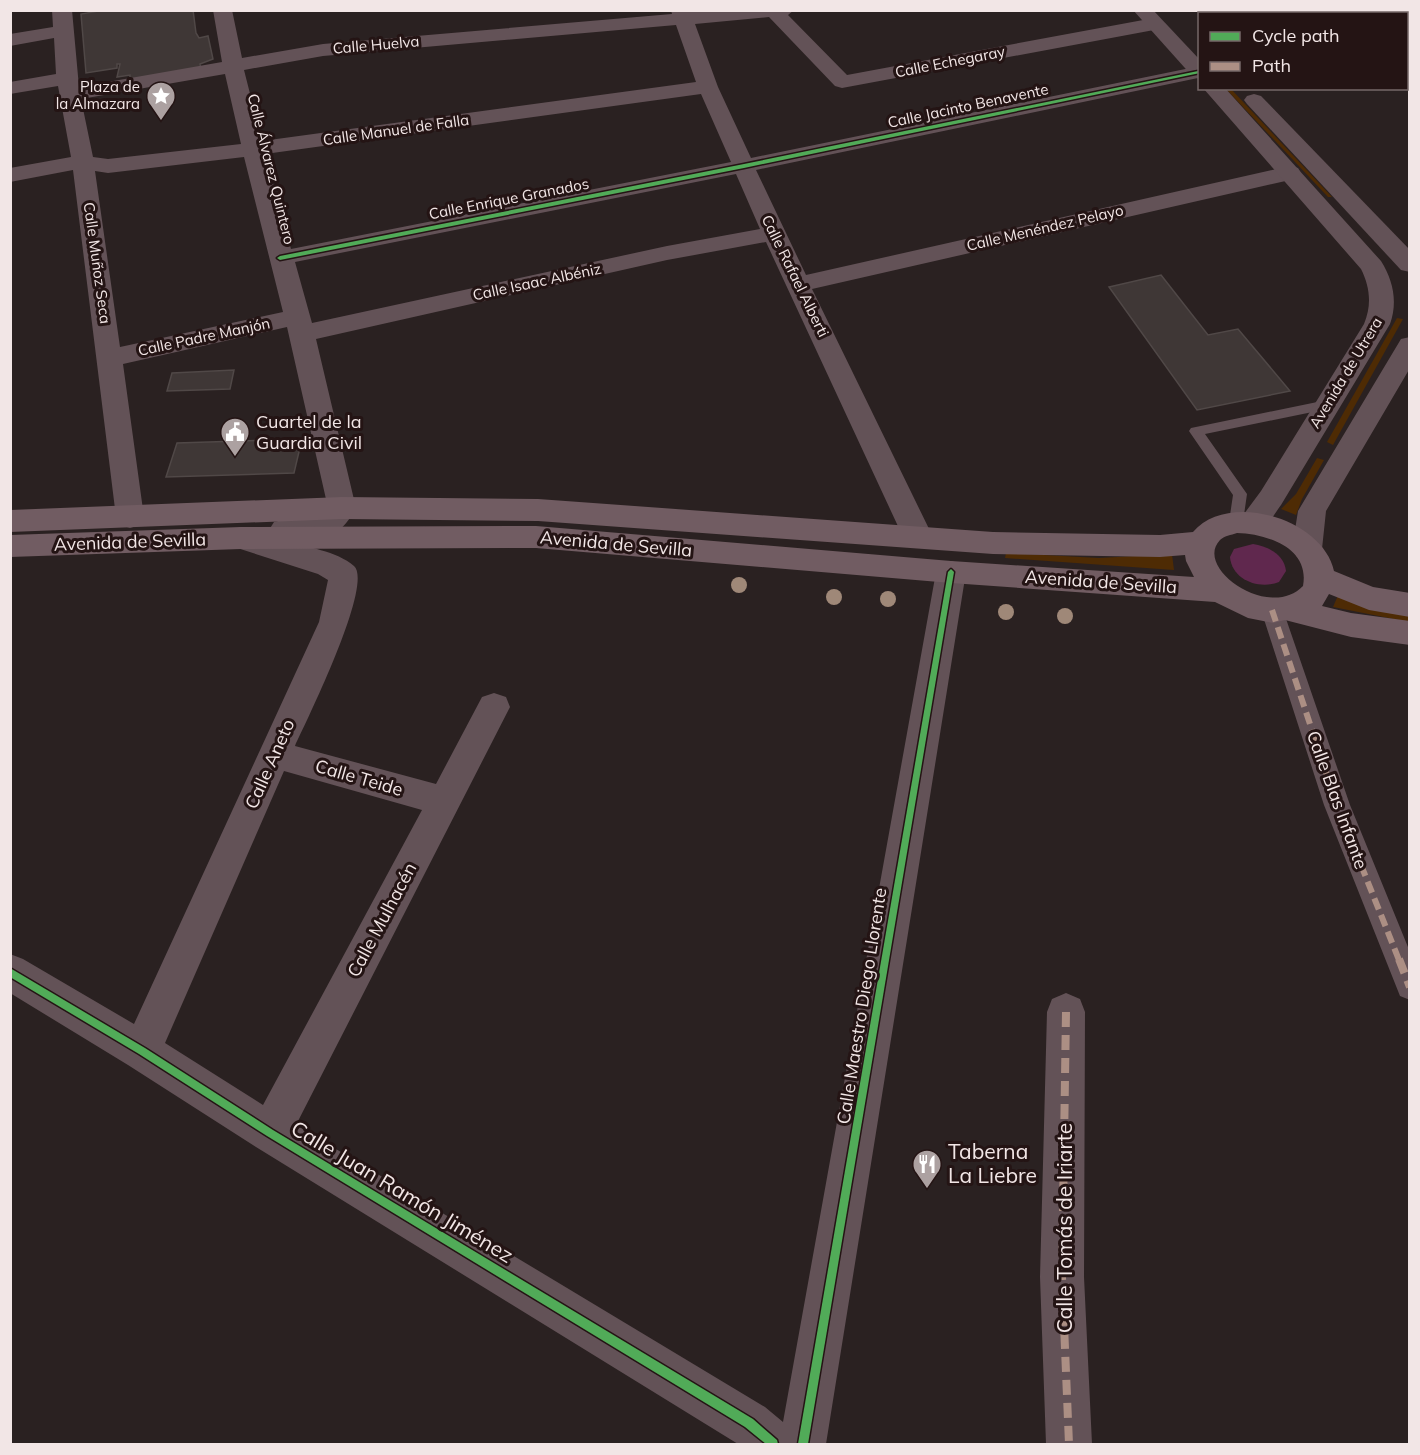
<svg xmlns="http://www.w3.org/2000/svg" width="1420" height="1455" font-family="Mulish,sans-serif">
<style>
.green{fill:#4e2b04}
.water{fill:#60284e}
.building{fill:#3f3736;stroke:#504847;stroke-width:1.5}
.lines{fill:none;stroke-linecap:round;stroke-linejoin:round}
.service{fill:#635257;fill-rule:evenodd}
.pedestrian{fill:#635257;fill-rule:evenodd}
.minor{fill:#635257;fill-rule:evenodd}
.tertiary{fill:#635257;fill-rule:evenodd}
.secondary{fill:#715c62;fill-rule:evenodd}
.quiet-far1{stroke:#ac8f84;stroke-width:6;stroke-dasharray:12 6;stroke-linecap:butt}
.quiet{stroke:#ac8f84;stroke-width:8;stroke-dasharray:15 8;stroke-linecap:butt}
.cycleway-casing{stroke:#241414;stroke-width:3}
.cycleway{fill:#51ab58;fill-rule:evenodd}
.tree{fill:#9f8878}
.labels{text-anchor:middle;stroke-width:6;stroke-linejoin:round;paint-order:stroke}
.far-street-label{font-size:15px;fill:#f2e6e6;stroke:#241414}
.far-poi-label{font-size:15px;fill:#f2e6e6;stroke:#241414;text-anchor:end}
.poi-label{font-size:18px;fill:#f2e6e6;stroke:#241414;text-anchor:start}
.street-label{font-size:18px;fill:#f2e6e6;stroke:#241414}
.near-poi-label{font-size:21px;fill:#f2e6e6;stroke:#241414;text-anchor:start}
.near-street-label{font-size:21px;fill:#f2e6e6;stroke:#241414}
</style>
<rect width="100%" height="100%" fill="#2a2121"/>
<g class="green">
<path d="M1226,89h5l101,108h-4z"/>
<path d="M1397,318l6,1 -70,126 -6,-3z"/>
<path d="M1317,458l7,2 -22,39 -6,16 -15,-6 15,-15z"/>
<path d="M1006,553l93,5 73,-4 2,16 -169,-12z"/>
<path d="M1339,593l70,22v7l-76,-15z"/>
</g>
<path class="water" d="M1253,544c16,3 31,10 33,27l-7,11c-20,8 -47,-2 -49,-25l4,-8z"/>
<g class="building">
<path d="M104,10h89l3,23 3,5 9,-2 5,23 -13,5 1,5 -71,12v-6l-13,2 3,-13h-3v4l-31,5 -5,-59z"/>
<path d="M1161,275l47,60 30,-6 52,62 -93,19 -88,-123z"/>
<path d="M234,370l-4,19 -63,2 5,-18z"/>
<path d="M302,439l-8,34 -128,4 11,-34z"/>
</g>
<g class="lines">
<path class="service" d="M1327,400l5,2 2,3 -2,3 -127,26 42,60 -4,28 -2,4h-10l-2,-4 4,-27 -42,-61 -2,-3 2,-3z"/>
<path class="pedestrian" d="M1272,601l8,3 3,6 67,195 60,147v48l-10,-4 -76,-191 -63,-195 3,-6z"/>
<g class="minor">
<path d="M52,10h20l7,77 143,-25 -9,-52h19l10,48 81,-14 349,-30 -1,-4h19v2l104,-2 -6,5 59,60 307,-57 7,2 3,4 -3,4 -7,2 -312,58 -7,-2 -66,-69 -74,7 23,63 33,71 449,-92 -2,12 -442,92 50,105 484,-109 8,2 3,5 -3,5 -8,2 -478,109 121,248 -5,8 -10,3 -10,-3 -5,-8 -137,-295 -99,18 -351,79 40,169c-18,34 -36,31 -71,33 21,6 52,10 69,25 20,18 -47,154 -59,180l141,38 46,-87 12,-4 12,4 4,10 -214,418 469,282 18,15 153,-850 4,-8 11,-3 11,3 4,8 -140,872h-88l-482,-297 -128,-82 -118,-72v-39l13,5 111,65 185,-402 9,-42 -10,-6 -87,-28 -5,-8 5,-8 10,-3 32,10 -4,-7 5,-8c18,-5 40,2 54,-14l-41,-181 -164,37 21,153 -4,8 -10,3 -10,-3 -4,-8 -43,-347 -63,12v-14l61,-11 -13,-71 -48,8v-12l46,-8 -2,-36 -44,8v-12l43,-7zM676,25l20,57 -434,59 -18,-71 79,-14zM225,74l16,70 -133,15 -15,-2 -12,-58zM701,94l30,68 -440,87 -26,-95zM244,157l39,155 -163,35 -25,-176 13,2zM736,174l24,55 -93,17 -355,77 -17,-61zM284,771l138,39 -159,295 -98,-62z"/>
<path d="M1410,22v12l-4,1v-12z"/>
<path d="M1406,69l4,1v13l-4,-1z"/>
<path d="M1066,993l14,6 5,13 -1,265 8,167h-46l-6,-167 7,-265 5,-13z"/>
</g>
<g class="tertiary">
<path d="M1133,10h20l47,50v19l-7,-2z"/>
<path d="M1203,88h22l156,173c12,19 17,41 9,63l-109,181c-12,16 -16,31 -38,25l-5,-8 23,-31 103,-167c8,-19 6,-37 -3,-55z"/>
<path d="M1254,94l7,2 149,154v22l-9,-2 -154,-166 -3,-4 3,-4z"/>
<path d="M1410,337v31l-84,143 -4,38 -5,8 -10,3 -10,-3 -5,-8 6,-38 103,-172z"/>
</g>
<path class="secondary" d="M342,497l196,2 455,33 167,3 33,-3c35,-42 130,-13 141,39l39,16 37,6v24l-41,-7 -40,-16 -7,12 29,7 59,8v24l-59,-8 -66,-17 -12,3 -25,-5 -33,-16 -264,-19 -415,-35 -295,1 -231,8v-22l231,-8 295,-1 415,35 243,16 -8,-16 -1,-6 -25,2 -167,-3 -455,-33 -196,-2 -332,13v-22zM1237,533c31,1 73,15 66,53 -33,35 -110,-18 -83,-46 4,-4 11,-5 17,-7z"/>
<path class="quiet-far1" d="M1272,610l65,195 62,155"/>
<g class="quiet">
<path d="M1399,959l11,28"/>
<path d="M1066,1012l-4,265 7,167"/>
</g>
<g class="cycleway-casing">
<g id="cycleway">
<path d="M1198,71h2v2l-456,95 -464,92 -3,-2 3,-2 464,-92z"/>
<path d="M951,569l3,3 -146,872h-10l150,-872z"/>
<path d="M10,968l135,80 128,82 480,289 24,21 1,4h-12l-21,-17 -478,-291 -128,-82 -129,-77z"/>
</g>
</g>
<use href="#cycleway" class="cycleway"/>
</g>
<g class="tree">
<circle cx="739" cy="585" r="8"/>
<circle cx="834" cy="597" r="8"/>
<circle cx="888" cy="599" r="8"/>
<circle cx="1006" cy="612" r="8"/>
<circle cx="1065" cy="616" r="8"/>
</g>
<defs>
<g id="sight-pin" transform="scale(1.5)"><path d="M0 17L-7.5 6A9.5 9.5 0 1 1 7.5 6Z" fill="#aca1a1" stroke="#241414"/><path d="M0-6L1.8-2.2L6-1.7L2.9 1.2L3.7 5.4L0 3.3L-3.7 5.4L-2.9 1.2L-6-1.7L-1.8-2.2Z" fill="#fff"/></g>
<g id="civic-pin" transform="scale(1.5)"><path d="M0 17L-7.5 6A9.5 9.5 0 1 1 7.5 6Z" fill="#aca1a1" stroke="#241414"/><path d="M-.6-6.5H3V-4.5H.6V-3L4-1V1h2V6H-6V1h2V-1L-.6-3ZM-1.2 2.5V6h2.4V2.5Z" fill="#fff"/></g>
<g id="restaurant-pin" transform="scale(1.5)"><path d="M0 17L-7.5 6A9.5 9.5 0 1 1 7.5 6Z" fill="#aca1a1" stroke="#241414"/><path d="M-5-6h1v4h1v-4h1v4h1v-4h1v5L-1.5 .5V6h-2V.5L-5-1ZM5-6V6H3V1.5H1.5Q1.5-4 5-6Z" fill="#fff"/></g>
</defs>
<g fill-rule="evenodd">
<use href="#sight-pin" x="161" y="96"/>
<use href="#civic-pin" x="235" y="432"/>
<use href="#restaurant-pin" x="927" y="1164"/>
</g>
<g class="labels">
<g class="far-street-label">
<text transform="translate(376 45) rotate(-5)" y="5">Calle Huelva</text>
<text transform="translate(950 62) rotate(-11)" y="5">Calle Echegaray</text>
<text transform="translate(968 106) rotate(-12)" y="5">Calle Jacinto Benavente</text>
<text transform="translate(396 130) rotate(-8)" y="5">Calle Manuel de Falla</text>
<text transform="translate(271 169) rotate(76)" y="5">Calle Álvarez Quintero</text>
<text transform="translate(509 199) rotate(-11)" y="5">Calle Enrique Granados</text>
<text transform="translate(1045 228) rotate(-13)" y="5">Calle Menéndez Pelayo</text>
<text transform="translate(97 263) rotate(82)" y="5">Calle Muñoz Seca</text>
<text transform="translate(795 276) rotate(64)" y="5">Calle Rafael Alberti</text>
<text transform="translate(537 282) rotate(-12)" y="5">Calle Isaac Albéniz</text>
<text transform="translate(204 337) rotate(-12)" y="5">Calle Padre Manjón</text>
<text transform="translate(1346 373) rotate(-59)" y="5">Avenida de Utrera</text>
</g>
<g class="far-poi-label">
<text x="140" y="92">Plaza de<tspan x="140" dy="17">la Almazara</tspan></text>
</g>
<g class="poi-label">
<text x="256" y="428">Cuartel de la<tspan x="256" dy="21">Guardia Civil</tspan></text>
</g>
<g class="street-label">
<text transform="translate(130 542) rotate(-2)" y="6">Avenida de Sevilla</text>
<text transform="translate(616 544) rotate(5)" y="6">Avenida de Sevilla</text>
<text transform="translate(1101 582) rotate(4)" y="6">Avenida de Sevilla</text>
<text transform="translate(270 764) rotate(-66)" y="6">Calle Aneto</text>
<text transform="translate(359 778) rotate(16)" y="6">Calle Teide</text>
<text transform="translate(1337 800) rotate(70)" y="6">Calle Blas Infante</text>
<text transform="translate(382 920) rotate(-62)" y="6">Calle Mulhacén</text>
<text transform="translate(862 1006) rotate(-81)" y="6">Calle Maestro Diego Llorente</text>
</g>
<g class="near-poi-label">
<text x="948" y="1159">Taberna<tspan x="948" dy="24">La Liebre</tspan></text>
</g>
<g class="near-street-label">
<text transform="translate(402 1192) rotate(31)" y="7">Calle Juan Ramón Jiménez</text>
<text transform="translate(1065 1228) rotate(-90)" y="7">Calle Tomás de Iriarte</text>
</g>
</g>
<rect width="1420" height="1455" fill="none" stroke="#f2e6e6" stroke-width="24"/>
<rect x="1198" y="12" width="210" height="78" fill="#241414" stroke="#766868" stroke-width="1.5"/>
<rect x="1210" y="32" width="30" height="9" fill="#51ab58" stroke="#766868" stroke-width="1.5"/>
<text x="1252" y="42" font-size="18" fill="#f2e6e6">Cycle path</text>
<rect x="1210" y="62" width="30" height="9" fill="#ac8f84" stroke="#766868" stroke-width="1.5"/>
<text x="1252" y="72" font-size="18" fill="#f2e6e6">Path</text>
</svg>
